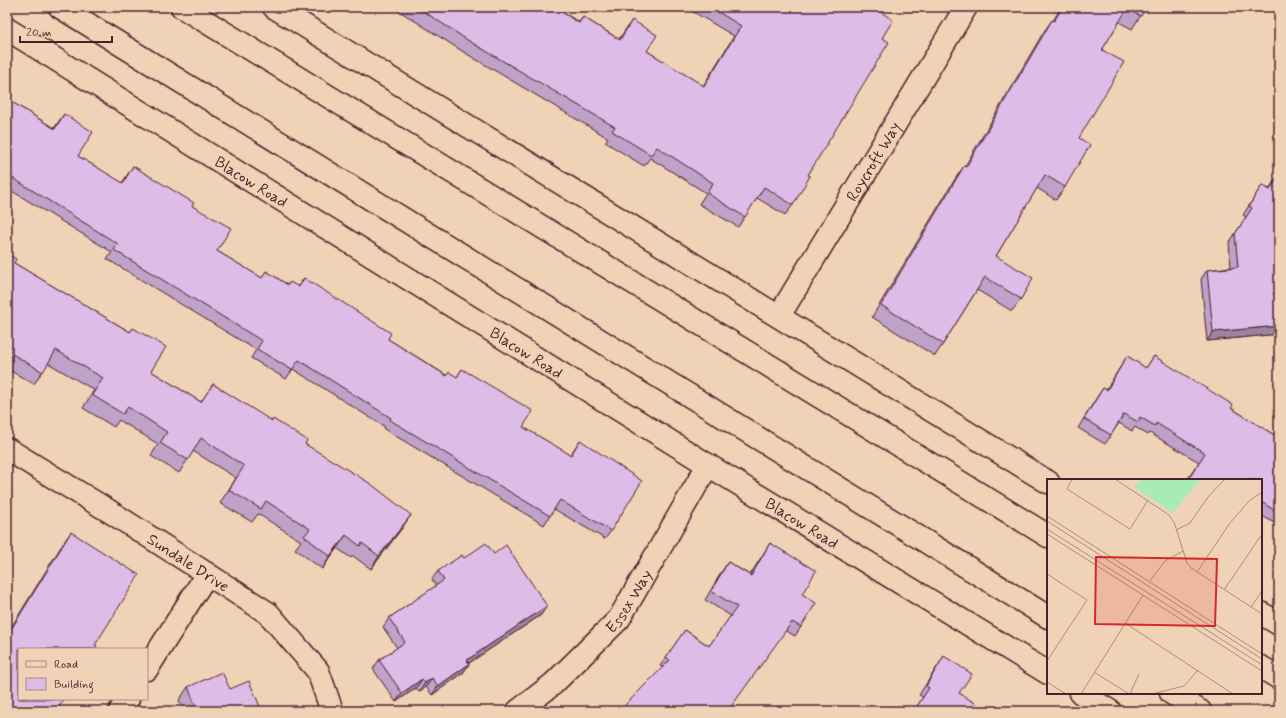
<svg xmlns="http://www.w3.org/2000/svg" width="1286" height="718" font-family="Mynerve,sans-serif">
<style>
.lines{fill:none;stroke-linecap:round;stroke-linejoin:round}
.minor-casing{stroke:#4a1f2b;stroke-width:25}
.major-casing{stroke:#4a1f2b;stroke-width:25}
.minor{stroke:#f0d3b6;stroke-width:22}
.major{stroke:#f0d3b6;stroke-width:22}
.wall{fill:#bfa2c8;stroke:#4a1f2b}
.shaded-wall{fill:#9b84a2;stroke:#4a1f2b}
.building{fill:#debce8;stroke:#4a1f2b}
.labels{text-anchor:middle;stroke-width:3;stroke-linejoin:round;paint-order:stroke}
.street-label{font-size:16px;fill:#4a1f2b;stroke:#f0d3b6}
.inset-road{fill:none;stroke:#ae8b7e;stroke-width:1}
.view{fill:#d62828;fill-opacity:0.15;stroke:#d62828;stroke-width:2}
.inset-edge{fill:none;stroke:#4a1f2b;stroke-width:2}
</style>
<rect width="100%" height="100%" fill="#f0d3b6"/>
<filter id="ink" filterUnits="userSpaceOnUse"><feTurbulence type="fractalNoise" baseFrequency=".025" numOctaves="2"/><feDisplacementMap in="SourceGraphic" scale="8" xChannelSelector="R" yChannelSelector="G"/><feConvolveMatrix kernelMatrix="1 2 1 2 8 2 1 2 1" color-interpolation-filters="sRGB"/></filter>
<g filter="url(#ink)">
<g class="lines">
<g class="minor-casing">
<g id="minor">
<path d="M274,7l774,475"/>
<path id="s1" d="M7,29l701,436 340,208"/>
<path id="s2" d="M779,316l187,-309"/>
<path id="s3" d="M7,449l102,62 159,102 50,58 14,40"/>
<path d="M1261,613l18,11"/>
<path d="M147,669l60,-95"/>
<path d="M1081,693l29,18"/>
<path d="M120,711l8,-12"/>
<path id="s4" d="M518,711l35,-27 66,-65 89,-154"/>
</g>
</g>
<g class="major-casing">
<g id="major">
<path d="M60,7l988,610"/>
<path d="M182,7l866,529"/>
<path d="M1261,667l18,11"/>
<path d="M1171,693l29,18"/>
</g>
</g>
<use href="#minor" class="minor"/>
<use href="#major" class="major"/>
</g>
<g class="wall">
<path d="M393,7h161l25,15 4,-5 36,22 13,-19 15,31 56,35 31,-50 -49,-29h188l9,31 -74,137 -15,30 -8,10 -28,-17 -19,29 -39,-23 7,-11 -56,-35 -6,8 -39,-24 3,-4 -146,-87z"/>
<path d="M1061,7h85l-14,22 -13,-7 -17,28 -23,88 -14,49 -9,13 -19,-12 -41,68 25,43 -9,12 -35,-21 -34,54 -8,12 -63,-39 83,-138 9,-13h1l78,-133 9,-13 1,1z"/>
<path d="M7,99l47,29 10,-14 14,42 44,27 11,-17 59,40 25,45 45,27 4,-7 22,14 10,1 6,-8 84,61 58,36 11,2 5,-8 61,58 47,28 10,-15 31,91 -6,8 -51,-30 -10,16 -160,-96 1,-2 -92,-58 -7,10 -35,-21 5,-8 -149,-91 5,-7 -105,-64z"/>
<path d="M1279,174v160l-72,7 -6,-62 6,-9 24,-3 -2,-24 17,-26 -3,-2 19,-30 7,4z"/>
<path d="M7,254l7,9 116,69 3,-4 18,43 50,31 12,-18 92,60 97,84 -31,41 -18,-13 -2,2 -14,-10 -15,21 -27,-20 6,-8 -43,-27 -6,8 -32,-19 16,-25 -43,-27 -14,22 -28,-17 7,-12 -39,-24 -5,7 -31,-19 11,-18 -46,-27 -14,21 -27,-15z"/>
<path d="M1127,356l19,12 8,-12 77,52 48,30v88l-18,-11v-35h-74l12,-18 -49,-29 -2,2 -13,-8 -3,4 -13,-8 -14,21 -27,-16 19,-31 6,-9 3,2z"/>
<path d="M71,532l24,113 -88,66v-77l55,-89z"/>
<path d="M770,543l32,51 -1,33 -6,9 -9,-5 -124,36 -2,-1 25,-36 24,16 22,-30 -26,-16 17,-29 6,-9 22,13z"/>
<path d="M494,554l47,61 -72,48v1l-6,9 -31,22 -6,-8 -7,5 -3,-4 -20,14 -23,-33 6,-9 18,-12 -14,-21 6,-9 47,-32 -4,-7 6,-8 26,-13z"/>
<path d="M944,656l15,37 27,18h-72l9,-14 -4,-2z"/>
<path d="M188,687l42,2 32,22h-78l-5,-11z"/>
</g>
<g class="shaded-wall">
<path d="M1279,293v8l-6,-7z"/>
<path d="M1279,326v8l-72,7 6,-9z"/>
<path d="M411,515l-9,13 -31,41 8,-13z"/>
<path d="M346,535l-9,13 -15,21 8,-13z"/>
<path d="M547,606l-6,9 -81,54 7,-9z"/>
<path d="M469,664l-6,9 -31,22 6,-9z"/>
<path d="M432,678l-6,9 -7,5 6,-9z"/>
<path d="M422,679l-6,9 -20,14 6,-9z"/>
</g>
<g class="building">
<path d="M417,7h137l25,16 4,-6 37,23 12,-20 25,15 -10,16 57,35 37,-60 -31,-19h163l20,13 -11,18 7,4 -81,133 2,1 -17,29 -29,-18 -19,30 -38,-24 6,-10 -56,-36 -6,8 -39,-24 3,-4 -146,-86z"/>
<path d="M1063,7h83l-5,9 -14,-7 -25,41 22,12 -45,76 11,7 -25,42 -20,-12 -49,81 37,22 -12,21 -36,-22 -42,67 -62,-39 83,-139 2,1 86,-147 2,1z"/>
<path d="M7,99l48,30 9,-15 29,18 -15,24 45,27 10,-17 61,37 -2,3 39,22 -14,23 45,27 4,-7 22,14 2,-3 9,5 5,-9 87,55 -3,6 59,37 2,-4 8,5 5,-8 71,42 -10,16 48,28 9,-15 62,41 -31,50 -51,-31 -10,16 -160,-96 1,-2 -92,-58 -7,10 -35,-21 5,-8 -148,-91 4,-6 -107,-67 -4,6z"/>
<path d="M1279,175v118l-6,1 6,3v29l-66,6 -6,-62 31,-3 -3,-33 17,-26 -3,-2 13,-21 8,5z"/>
<path d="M7,254l9,5 -2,4 116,69 3,-4 33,19 -15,24 50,31 12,-18 59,37 1,-2 34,21 -2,4 66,40 40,31 -32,41 -17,-13 -2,3 -14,-11 -16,21 -26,-20 6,-7 -44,-28 -5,8 -32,-19 15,-24 -43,-28 -13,22 -28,-17 7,-11 -39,-25 -5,7 -31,-19 11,-17 -47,-28 -13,22 -36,-21z"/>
<path d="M1127,356l19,12 8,-12 79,49 -2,3 48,30v75l-18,-11v-22h-73l17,-27 -49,-30 -1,3 -15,-9 -2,5 -14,-8 -13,21 -27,-16 19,-31 4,2z"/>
<path d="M7,493l5,3 -5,9z"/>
<path d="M71,532l68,43 -44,70 2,1 -2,3h-76v50h45l-7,12h-50v-75z"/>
<path d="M486,543l8,11 12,-9 41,61 -80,54 2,4 -31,22 -6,-8 -7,5 -3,-4 -20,14 -23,-33 26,-18 -16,-24 55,-38 -6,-9 24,-16 2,3z"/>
<path d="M770,543l46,28 -14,23 14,9 -15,24 -9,-5 -64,89h-109l51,-51 -4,-3 19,-27 24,16 28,-39 -26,-16 17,-29 23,14z"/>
<path d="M944,656l28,18 -13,19 27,17v1h-72l15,-23 -3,-2z"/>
<path d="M222,672l8,17 19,-8 13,30h-75l9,-4 -8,-20z"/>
</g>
</g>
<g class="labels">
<g class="street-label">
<text dy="6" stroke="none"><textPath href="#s2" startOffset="181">Roycroft Way</textPath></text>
<text dy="6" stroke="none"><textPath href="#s1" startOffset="288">Blacow Road</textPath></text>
<text dy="6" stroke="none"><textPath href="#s1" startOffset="612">Blacow Road</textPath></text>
<text dy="6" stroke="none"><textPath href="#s1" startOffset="936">Blacow Road</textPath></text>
<text dy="6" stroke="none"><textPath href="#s3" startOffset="214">Sundale Drive</textPath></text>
<text dy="6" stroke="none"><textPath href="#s4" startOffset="157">Essex Way</textPath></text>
</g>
</g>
<g transform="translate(1047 479)">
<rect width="215" height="215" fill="#f0d3b6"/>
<path d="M94,0h60l-28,34 -39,-26z" fill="#a8ebb6"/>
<path class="inset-road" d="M25,0l-5,10 63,40 18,-29M68,0l54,36 5,7 13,41 4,5 71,46M0,37l215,138M0,42l215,138M0,50l215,136M129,51l14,-7 18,-26 17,-18M0,55l215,137M150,93l33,-49 19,-22 13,-9M0,95l40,26 -40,61M103,102l15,-20 18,-10M177,111l38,-56M204,128l11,-16M78,144l108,71M47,193l35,22M0,203l19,12M34,215l62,-99M83,215l9,-20M105,215l32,-8 14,-16"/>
<path class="view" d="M49,78l121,2 -2,67 -120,-2z"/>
<rect width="215" height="215" class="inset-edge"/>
</g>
<rect width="1286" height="718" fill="none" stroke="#f0d3b6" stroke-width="24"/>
<rect x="12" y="12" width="1262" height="694" fill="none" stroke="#4a1f2b" stroke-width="1.5" filter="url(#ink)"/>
<rect x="18" y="648" width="130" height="52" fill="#f0d3b6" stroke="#ae8b7e"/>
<rect x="26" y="661" width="20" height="6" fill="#f0d3b6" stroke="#ae8b7e"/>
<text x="54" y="668" font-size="12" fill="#4a1f2b">Road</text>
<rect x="26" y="678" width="20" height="12" fill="#debce8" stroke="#ae8b7e"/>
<text x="54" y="688" font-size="12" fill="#4a1f2b">Building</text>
<path d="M20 36v6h92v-6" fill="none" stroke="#4a1f2b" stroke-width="2"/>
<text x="26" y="36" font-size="12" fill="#4a1f2b" stroke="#f0d3b6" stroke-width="3" paint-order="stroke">20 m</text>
</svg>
